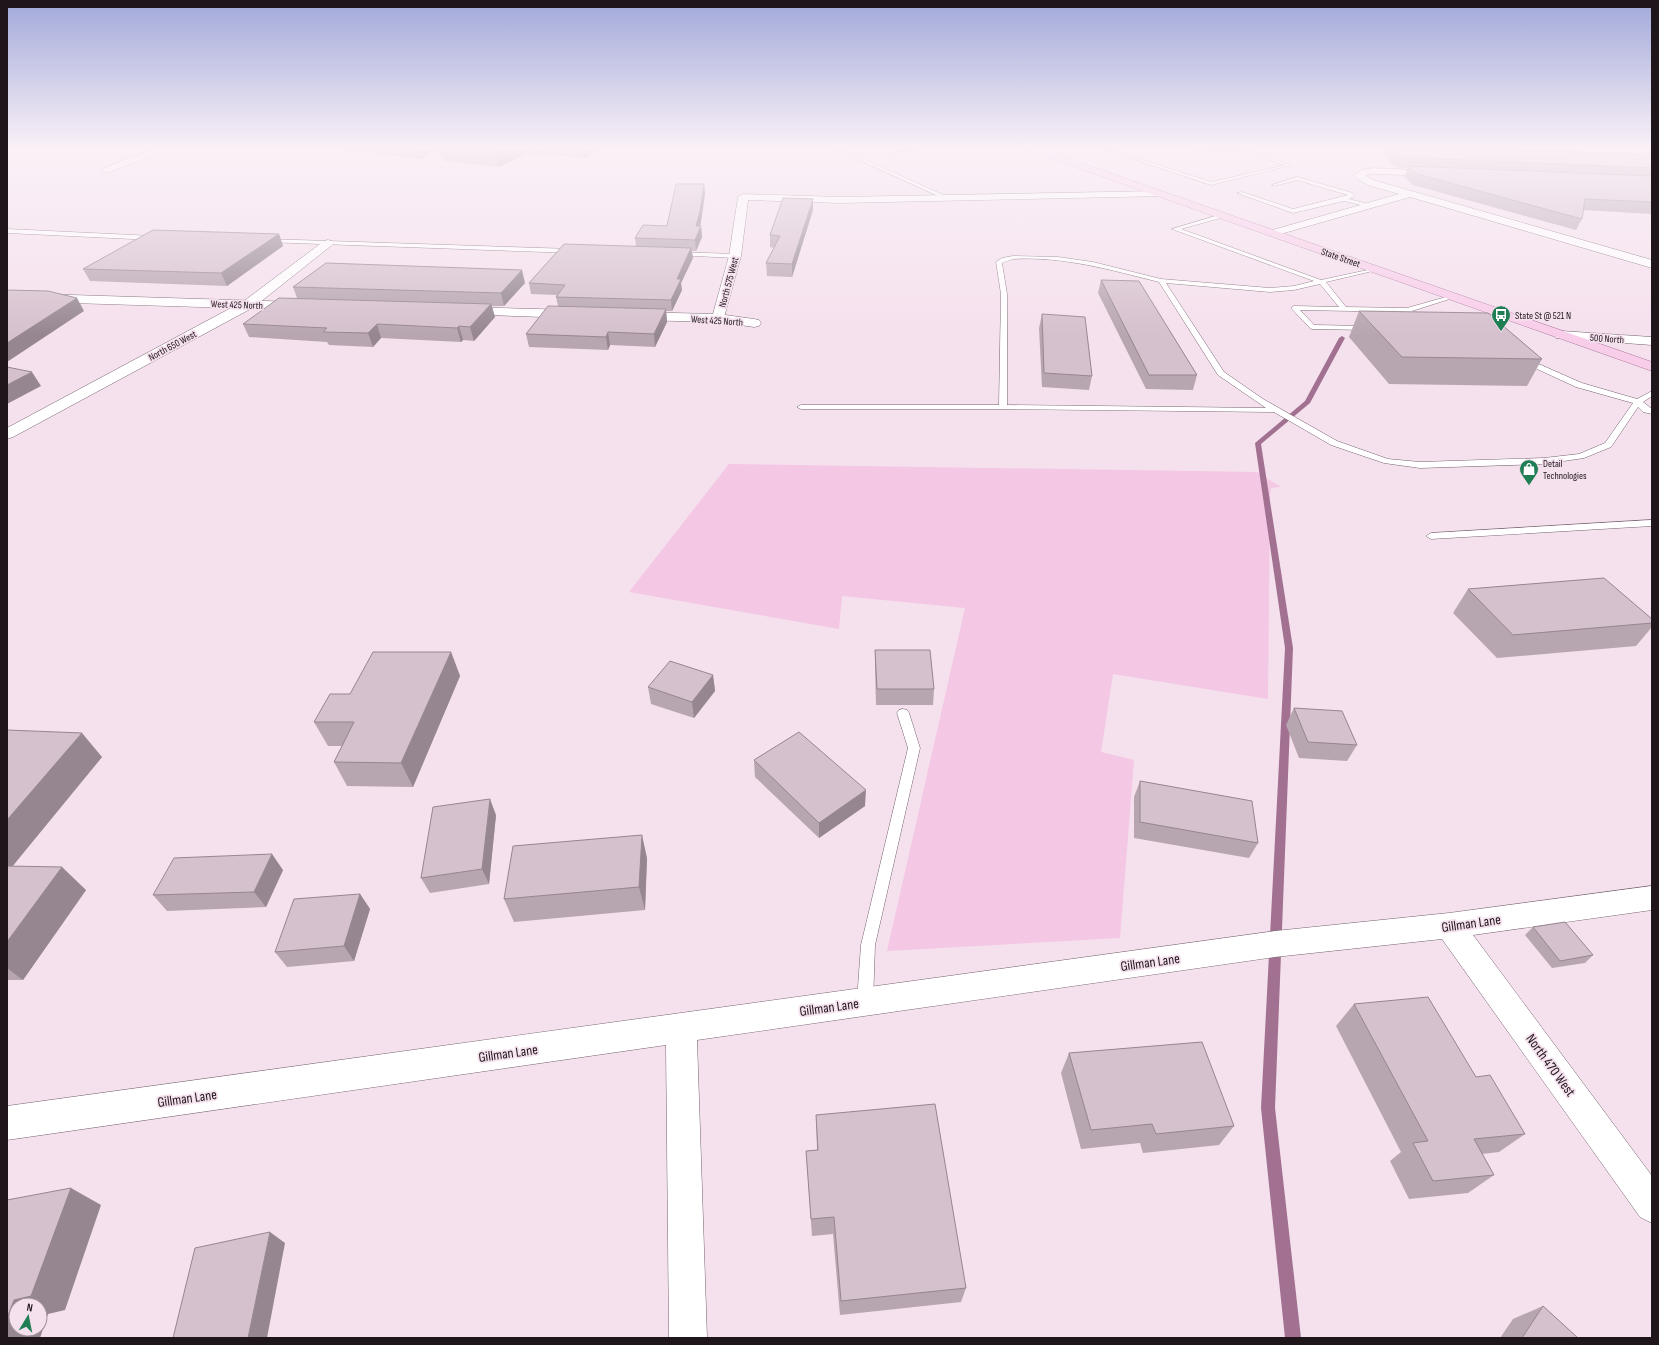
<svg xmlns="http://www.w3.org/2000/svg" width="1659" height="1345" font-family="'Sofia Sans Condensed',sans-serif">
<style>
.green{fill:#f4c7e4}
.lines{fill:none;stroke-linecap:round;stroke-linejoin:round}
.stream{fill:#a27191;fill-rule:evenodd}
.service-casing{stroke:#75636e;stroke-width:1}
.minor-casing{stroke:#75636e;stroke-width:1}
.tertiary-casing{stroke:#75636e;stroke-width:1}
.primary-casing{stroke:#a87798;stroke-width:1}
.service{fill:#fff;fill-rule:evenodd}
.minor{fill:#fff;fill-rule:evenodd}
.tertiary{fill:#fff;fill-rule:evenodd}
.primary{fill:#f8cde9;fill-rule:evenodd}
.wall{fill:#b7a5b0}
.shaded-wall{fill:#958690;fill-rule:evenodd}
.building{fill:#d5c0cd;stroke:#958690}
.labels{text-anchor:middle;stroke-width:3.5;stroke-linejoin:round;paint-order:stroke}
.far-street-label{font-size:10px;fill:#1e161b;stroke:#f5e0ed}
.far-poi-label{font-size:10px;fill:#1e161b;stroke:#f5e0ed;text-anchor:start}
.near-street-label{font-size:14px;fill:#1e161b;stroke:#f5e0ed}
</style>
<rect width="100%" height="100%" fill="#f5e0ed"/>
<path class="green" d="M729,464l528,8 24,15 -10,1 -1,7 -2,204 -155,-25 -12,78 33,8 -14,178 -233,13 78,-343 -123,-12 -3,33 -210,-37z"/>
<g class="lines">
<path class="stream" d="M1342,336l3,2 -35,65 -49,41 32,204 -18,460 26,230h-16l-24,-230 24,-460 -30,-205 50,-42 34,-63z"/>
<g class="service-casing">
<g id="service">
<path d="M833,148h6l111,50 -5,1z"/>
<path d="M867,148h21l-19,1z"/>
<path d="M915,148h9l-35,7 -2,-1z"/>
<path d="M1100,148h6l105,34 74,-17 -42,-14 -68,-2 -2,-1 70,1 49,16 -81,20z"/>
<path d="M1297,177l56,16 1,3 -5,3 23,6 -3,2 -25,-6 -51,12 -56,-20 5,-1 51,17 55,-14 -51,-15 -23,6 -2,-1z"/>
<path d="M1222,214l2,1v2l-43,12 140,51 56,-12v2l-51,12 20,25 61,1 46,-13 3,2 -44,14 11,9 1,1 -3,2 -16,-11 -105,-2 14,15 53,1 3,2 -3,2 -55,-1 -2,-1 -19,-20 3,-2 45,1 -19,-23 -26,6 -24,2 -104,-9 58,89 39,27 74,42 51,18 32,3 124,-4 35,-4 26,-11 28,-40 -57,-16 -54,-25 -1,-2 4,-2 57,25 55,16 15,-8v5l-9,6 9,7v5l-9,-2 -5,-5 -27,40 -27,11 -40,6 -124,4 -36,-5 -53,-18 -57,-33 -271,-3h-202l-4,-2 4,-2h198l2,-111 -5,-32 6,-4 11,-2 45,1 35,5 68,17 109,9 24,-2 20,-5 -142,-52zM1013,259c50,-3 98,11 146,23l59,93 48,33 -259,-3v-111l-5,-31z"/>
<path d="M7,229l147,7 3,2 -3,2 -147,-7z"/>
<path d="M267,239l305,10 3,2 -3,2 -307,-11 -1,-1z"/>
<path d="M677,252l58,2 3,2 -3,2 -60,-3v-2z"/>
<path d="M1652,520v6l-221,13 -5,-3 5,-3z"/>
<path d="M903,709l4,1 2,3 11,35 -45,197 -2,56 -3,5 -5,2 -5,-2 -3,-5 4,-56 47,-197 -11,-35 2,-3z"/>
</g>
</g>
<g class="minor-casing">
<g id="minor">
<path d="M155,148h12l-1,2 -56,22 -3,1 -5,-3 2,-2z"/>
<path d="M1373,168l66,3 2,2 -2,2 -3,1 -63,-2 -8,1 8,5 279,80v8l-242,-71 -133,38h-8l-2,-2 2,-2 130,-37c-14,-5 -35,-7 -45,-19l7,-5z"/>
<path d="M328,240l4,1 2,2 -2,2 -78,62 -241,130 -6,2v-11l237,-127 80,-60z"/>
<path d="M718,314l36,5 5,1 2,3 -2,3 -5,1 -41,-6 -2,-3 2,-3z"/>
<path d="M1561,331l91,6v8l-96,-7 -2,-3 2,-3z"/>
<path d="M1652,886v24l-179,25 179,241v47l-12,-6 -198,-278 -167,18 -578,83 10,298h-38l-3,-293 -659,95v-34l1268,-175 174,-18z"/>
</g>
</g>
<g class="tertiary-casing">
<g id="tertiary">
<path d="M1161,191l4,1 1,2 -1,2 -325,7 -92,-3 -7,56 -18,65 -5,1 -81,-2 -5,-1 -2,-3 2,-3 5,-1 76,2 16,-58 9,-59 5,-3 97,3z"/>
<path d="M7,293l291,9 5,1 1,3 -1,3 -5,1 -291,-9z"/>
<path d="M463,307l109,3 5,1 2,3 -2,3 -5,1 -114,-4 -1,-3 1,-3z"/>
</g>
</g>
<g class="primary-casing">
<path id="primary" d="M1026,148h12l614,214v9l-625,-221z"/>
</g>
<use href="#service" class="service"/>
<use href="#minor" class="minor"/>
<use href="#tertiary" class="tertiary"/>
<use href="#primary" class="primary"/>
</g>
<g class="wall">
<path d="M325,148h278l-18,10 -40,-4 -3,2 -16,-2 -27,13 -55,-6 -9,-12 -14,10z"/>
<path d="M1384,148h93l175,7v59l-69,-4 -1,9 -6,11 -163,-45 -9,-8 4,-9 -13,-1 -13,-13z"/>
<path d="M704,184l1,10 -5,32h1l1,11 -6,14h-4l1,7 -12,25 1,7 -10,21h-6l1,11 -12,25 -45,-2 -2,5 -79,-3 -3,-13 32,-28 -2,-9 1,-2 -26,-1 -2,-11 107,-37 -1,-8 32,-12z"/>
<path d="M813,210l-21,67 -25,-1 -1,-13 8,-15 -4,-1v-12z"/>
<path d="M279,234l4,12 -56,40 -137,-5 -7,-12z"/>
<path d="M1101,280l96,95 -4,15 -47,-1 -48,-96z"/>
<path d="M525,283l-21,23h-12l3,11 -21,24 -11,-1 -2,2 -80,-4 -8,9 -44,-2 -2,-3 -78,-5 -6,-13 54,-26 -4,-11z"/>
<path d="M1359,311l183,48 -15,27 -138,-2 -40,-47z"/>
<path d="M1042,314l50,62 -3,14 -47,-3 -3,-59z"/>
<path d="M1468,589l184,30v8l-16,19 -139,12 -44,-45z"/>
<path d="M875,650l59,39 -1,16h-57l-1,-39z"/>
<path d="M451,652l9,24 -47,111 -66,-1 -13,-24 8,-16h-14l-14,-24 36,-28z"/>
<path d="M713,675l2,16 -21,27 -43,-14 -3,-17z"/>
<path d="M1294,708l63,37 -10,16 -48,-3 -13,-33z"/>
<path d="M7,730l95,27 -90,109 74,24 -63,90h-16z"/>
<path d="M754,760l111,46 -46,32 -64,-61z"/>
<path d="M1140,781l118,62 -9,15 -115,-20v-41z"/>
<path d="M496,815l-7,69 -59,9 -9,-15z"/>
<path d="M647,858l-2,52 -131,12 -10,-23z"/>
<path d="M283,870l-17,37 -99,4 -14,-16z"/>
<path d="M360,894l10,15 -16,52 -67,6 -12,-15z"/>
<path d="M1533,927l60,28 -8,8 -33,5 -27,-33z"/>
<path d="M1354,1004l122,73 49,57 -26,18 -17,2 12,21 -26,18 -59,6 -19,-38 11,-9 -65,-126z"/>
<path d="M1069,1053l165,73 -15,19 -76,8 -3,-10 -59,6 -20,-76z"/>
<path d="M816,1115l150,173 -5,14 -121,13 -7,-81 -21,2 -6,-85 11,-1z"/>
<path d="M1543,1306l35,32h-78l13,-19z"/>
</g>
<g class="shaded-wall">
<path d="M418,148h16l1,1 -14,10z"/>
<path d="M495,148h29l2,6 -27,13z"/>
<path d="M540,148h4l1,6 -3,2z"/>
<path d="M584,148h19l-18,10z"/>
<path d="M704,184l1,10 -4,28 -3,11 3,-7 1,11 -6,14 -1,-11 1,-14z"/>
<path d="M813,199v11l-21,67v-13z"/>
<path d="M279,234l4,12 -56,40 -6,-13z"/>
<path d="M691,248l2,10 -12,25 1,7 -10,21 -1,-11 6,-21z"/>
<path d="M522,270l3,13 -21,23 -3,-13z"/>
<path d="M77,298l7,13 -77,51v-19z"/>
<path d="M491,304l4,13 -21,24 -4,-14z"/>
<path d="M666,309l1,13 -12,25 -1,-13z"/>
<path d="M377,324l4,14 -8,9 -5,-14z"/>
<path d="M459,326l4,14 -2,2 -4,-14z"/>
<path d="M608,332l2,13 -2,5 -2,-13z"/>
<path d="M32,372l9,14 -34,18v-19z"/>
<path d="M451,652l9,24 -47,111 -12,-24z"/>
<path d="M713,675l2,16 -21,27 -2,-16z"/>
<path d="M82,733l20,24 -95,116v-53z"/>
<path d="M866,790l-1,16 -46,32v-15z"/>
<path d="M490,799l6,16 -7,69 -7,-15z"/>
<path d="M642,835l5,23 -2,52 -6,-23z"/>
<path d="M272,854l11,16 -17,37 -12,-15z"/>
<path d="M62,867l24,23 -63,90 -16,-12v-26z"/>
<path d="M360,894l10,15 -16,52 -10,-15z"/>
<path d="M71,1188l30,17 -36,105 -17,4 -8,24h-33v-20l7,-18zM16,1305h24v24h-24z"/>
<path d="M270,1232l15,11 -18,95h-19z"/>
</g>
<g class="building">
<path d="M1390,148h87l175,7v13l-253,-11z"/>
<path d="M1408,166l244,10v26l-67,-3 -3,20 -165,-45z"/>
<path d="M676,184h28l-4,27 -4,15h5l-6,14 -60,-2 8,-13 24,1z"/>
<path d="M783,198l30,1 -21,65 -26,-1 14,-27 -10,-1z"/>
<path d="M153,230l126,4 -58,39 -138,-4z"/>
<path d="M564,244l127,4 -14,31h4l-10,21 -115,-3 9,-12 -36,-2z"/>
<path d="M326,263l196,7 -21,23 -208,-6z"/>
<path d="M1101,280l38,1 58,94h-48z"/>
<path d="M7,290l41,1 29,7 -70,45z"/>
<path d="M279,298l212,6 -21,23 -11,-1 -2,2 -80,-4 -9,9 -45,-1 4,-4 -84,-4z"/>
<path d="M548,306l118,3 -12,25 -46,-2 -2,5 -80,-3z"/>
<path d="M1359,311l129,2 54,46 -140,-2z"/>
<path d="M1042,314l43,3 7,59 -48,-3z"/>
<path d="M7,367l25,5 -25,13z"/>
<path d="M1604,578l48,41v4l-139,12 -45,-46z"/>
<path d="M875,650h55l4,39h-57z"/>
<path d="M373,652h78l-50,111 -67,-1 20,-40h-40l16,-28h20z"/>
<path d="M670,661l43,14 -21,27 -44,-15z"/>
<path d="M1294,708l48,3 15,34 -49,-3z"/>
<path d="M7,730l75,3 -75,87z"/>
<path d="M799,732l67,58 -47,33 -65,-63z"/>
<path d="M1140,781l112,20 6,42 -118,-21z"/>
<path d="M490,799l-8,70 -61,9 12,-71z"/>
<path d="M642,835l-3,52 -135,12 9,-53z"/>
<path d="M272,854l-18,38 -101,3 21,-37z"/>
<path d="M7,866l55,1 -55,75z"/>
<path d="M360,894l-16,52 -69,6 19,-53z"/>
<path d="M1565,922l28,33 -33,6 -27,-34z"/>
<path d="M1428,997l48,80 14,-2 35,59 -51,5 20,36 -61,6 -20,-38 15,-2 -74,-137z"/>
<path d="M1202,1042l32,84 -78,8 -4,-10 -61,6 -22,-77z"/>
<path d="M935,1104l31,184 -125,13 -7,-84 -23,2 -5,-68 12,-1 -2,-35z"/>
<path d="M71,1188l-40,108 -17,4 -7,18v-118z"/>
<path d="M270,1232l-22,106h-75l22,-90z"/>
<path d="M1543,1306l35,32h-56z"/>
</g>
<linearGradient id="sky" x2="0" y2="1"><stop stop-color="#a2a9da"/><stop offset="0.44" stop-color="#faf1f7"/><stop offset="1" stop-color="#faf1f7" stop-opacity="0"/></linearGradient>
<rect width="1659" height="336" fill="url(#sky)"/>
<defs>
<g id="bus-pin" transform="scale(1)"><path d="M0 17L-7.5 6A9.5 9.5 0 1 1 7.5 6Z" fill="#207e55" stroke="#f5e0ed"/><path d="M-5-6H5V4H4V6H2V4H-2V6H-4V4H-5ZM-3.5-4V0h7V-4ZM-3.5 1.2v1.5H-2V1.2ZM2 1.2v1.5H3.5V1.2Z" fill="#fff"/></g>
<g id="shop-pin" transform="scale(1)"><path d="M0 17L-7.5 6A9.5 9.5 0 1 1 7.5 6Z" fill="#207e55" stroke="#f5e0ed"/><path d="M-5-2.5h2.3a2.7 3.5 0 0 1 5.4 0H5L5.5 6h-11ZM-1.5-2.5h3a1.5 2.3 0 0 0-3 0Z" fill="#fff"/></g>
</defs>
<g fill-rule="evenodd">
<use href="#bus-pin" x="1501" y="315"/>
<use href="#shop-pin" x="1529" y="469"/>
</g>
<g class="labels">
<g class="far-street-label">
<text transform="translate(1341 257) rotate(19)" y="4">State Street</text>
<text transform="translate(728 282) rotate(-75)" y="4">North 575 West</text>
<text transform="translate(237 304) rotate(2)" y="4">West 425 North</text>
<text transform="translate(717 320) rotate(4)" y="4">West 425 North</text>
<text transform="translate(1607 338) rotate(4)" y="4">500 North</text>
<text transform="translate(172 345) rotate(-28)" y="4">North 650 West</text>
</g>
<g class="far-poi-label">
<text x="1515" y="319">State St @ 521 N</text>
<text x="1543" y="467">Detail<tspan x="1543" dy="12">Technologies</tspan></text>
</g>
<g class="near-street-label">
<text transform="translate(1471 923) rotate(-8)" y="5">Gillman Lane</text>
<text transform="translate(1150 962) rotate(-8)" y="5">Gillman Lane</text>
<text transform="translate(829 1007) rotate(-8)" y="5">Gillman Lane</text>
<text transform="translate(508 1053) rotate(-8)" y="5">Gillman Lane</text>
<text transform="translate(1551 1065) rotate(54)" y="5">North 470 West</text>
<text transform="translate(187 1098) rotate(-8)" y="5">Gillman Lane</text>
</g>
</g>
<rect width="1659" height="1345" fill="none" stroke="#1e161b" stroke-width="16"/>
<g transform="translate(28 1317) rotate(10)"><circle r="19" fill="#f5e0ed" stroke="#9f8f99"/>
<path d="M0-3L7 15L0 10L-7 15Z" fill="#207e55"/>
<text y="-6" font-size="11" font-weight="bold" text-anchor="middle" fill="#1e161b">N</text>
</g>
</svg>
